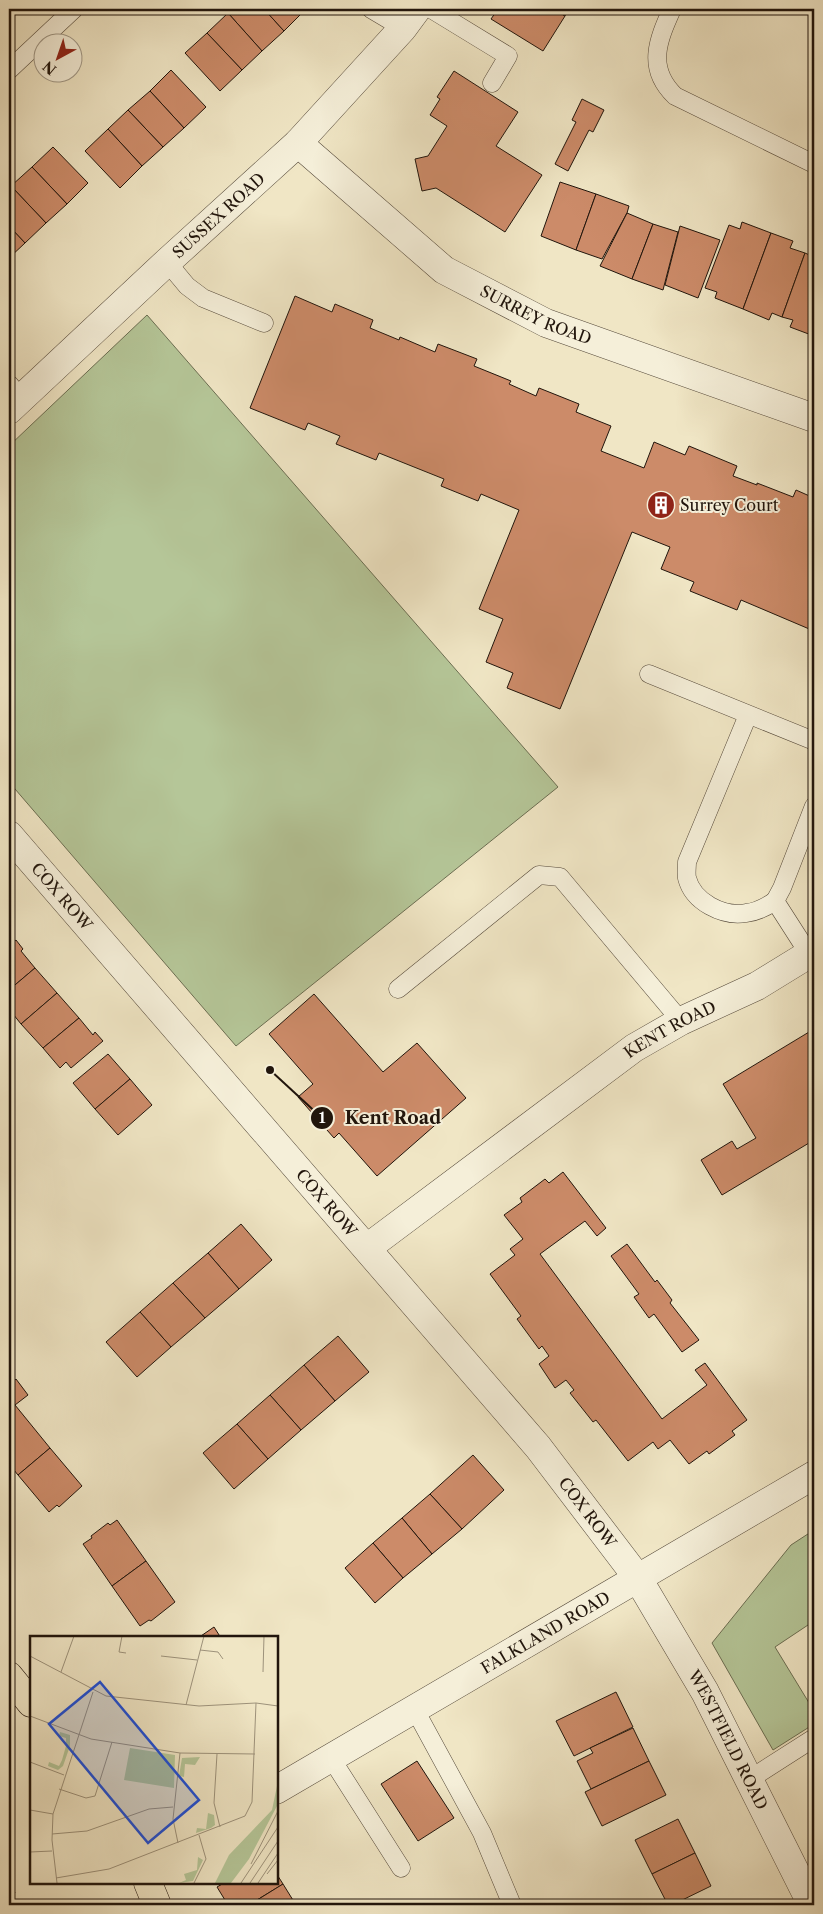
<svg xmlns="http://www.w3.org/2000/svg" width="823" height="1914" font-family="'Libre Caslon Text',serif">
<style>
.green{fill:#b5c698;stroke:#6b6e52}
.building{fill:#cc8b69;stroke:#21150c}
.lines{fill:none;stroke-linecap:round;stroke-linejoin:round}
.service-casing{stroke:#55493a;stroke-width:19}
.minor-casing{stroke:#55493a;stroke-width:29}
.primary-casing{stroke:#21150c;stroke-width:29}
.service{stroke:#f5efd9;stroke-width:18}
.minor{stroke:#f5efd9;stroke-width:28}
.primary{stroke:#f0e6c5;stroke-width:28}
.labels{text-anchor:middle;stroke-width:4;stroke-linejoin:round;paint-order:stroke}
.street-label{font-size:16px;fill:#21150c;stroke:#f5efd9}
.poi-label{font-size:16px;fill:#21150c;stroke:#f5efd9;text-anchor:start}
.inset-road{fill:none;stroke:#9d927b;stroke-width:1}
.view{fill:#1d4ed8;fill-opacity:0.15;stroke:#1d4ed8;stroke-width:2.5}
.inset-edge{fill:none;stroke:#21150c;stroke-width:2.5}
.leader{fill:none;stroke:#21150c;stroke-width:2}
.callout-dot{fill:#21150c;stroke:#f5efd9;stroke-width:2}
.mark-label{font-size:15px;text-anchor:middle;font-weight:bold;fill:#fff}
.callout-label{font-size:18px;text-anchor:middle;font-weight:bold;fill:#21150c;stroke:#f5efd9;stroke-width:4;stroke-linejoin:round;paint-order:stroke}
</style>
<rect width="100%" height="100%" fill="#f0e6c5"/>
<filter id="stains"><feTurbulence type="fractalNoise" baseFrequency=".004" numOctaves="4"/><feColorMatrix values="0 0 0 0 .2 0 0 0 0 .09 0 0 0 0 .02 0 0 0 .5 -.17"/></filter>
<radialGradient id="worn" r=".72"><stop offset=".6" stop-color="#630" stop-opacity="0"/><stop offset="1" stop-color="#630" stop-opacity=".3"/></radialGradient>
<g class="green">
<path d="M147,315l411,472 -322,259 -227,-264v-336z"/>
<path d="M814,1530v91l-39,26 39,64v13l-41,26 -61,-107 79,-98z"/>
</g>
<g class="building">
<path d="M233,9h31l20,22 -22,20 -34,-38z"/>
<path d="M264,9h40l1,1 -21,21z"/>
<path d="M498,9h55l12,7 -22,35 -52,-32z"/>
<path d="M553,9h16l-4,7z"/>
<path d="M228,13l34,38 -20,19 -35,-37z"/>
<path d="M207,33l35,37 -22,21 -35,-38z"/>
<path d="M171,70l35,37 -22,21 -34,-37z"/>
<path d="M454,71l64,41 -22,34 46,29 -37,57 -69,-44 -14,3 -7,-32 13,-3 19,-30 -17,-11 10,-16 -3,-2z"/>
<path d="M150,91l34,37 -21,19 -35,-37z"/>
<path d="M582,99l22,11 -11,22 -4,-2 -21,41 -13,-7 21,-42 -4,-2z"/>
<path d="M128,110l35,37 -21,19 -34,-37z"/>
<path d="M108,129l34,37 -22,22 -35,-37z"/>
<path d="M53,147l35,36 -21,21 -35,-37z"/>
<path d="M32,167l35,37 -21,19 -35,-37z"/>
<path d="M560,182l36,12 -20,56 -35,-14z"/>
<path d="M11,186l35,37 -21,20 -16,-17v-37z"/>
<path d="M596,194l33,12 -2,7 -25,46 -26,-9z"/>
<path d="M627,213l26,11 -21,55 -32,-13z"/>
<path d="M742,222l29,11 -28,76 -28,-11 2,-6 -12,-4 24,-63 11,4z"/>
<path d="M653,224l25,8 -15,58 -31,-11z"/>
<path d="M9,226l16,17 -16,15z"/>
<path d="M680,226l40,14 -22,58 -33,-13z"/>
<path d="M771,233l22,8 -3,7 15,5 -23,64 -10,-4 -3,7 -26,-11z"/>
<path d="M805,253l9,4v79l-24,-9 3,-7 -11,-3z"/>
<path d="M295,296l37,16 3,-8 38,16 -3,8 29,12 1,-3 35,15 3,-8 39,15 -3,7 37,15 -2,3 27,12 3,-8 40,16 -3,8 35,14 -10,25 43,17 10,-26 31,13 4,-9 48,20 -4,10 24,9v-2l36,14 3,-7 18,8v133l-73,-31 -4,10 -47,-19 4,-9 -33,-13 9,-22 -38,-15 -72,177 -53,-21 6,-15 -27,-11 17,-43 -24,-10 40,-99 -38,-16 -3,7 -37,-15 3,-7 -65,-26 -3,7 -40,-16 4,-8 -32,-13 -3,7 -55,-22z"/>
<path d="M16,940l7,9 -2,2 14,17 -26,22v-44z"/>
<path d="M35,968l22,25 -36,31 -12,-15v-19z"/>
<path d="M57,993l22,25 -36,30 -22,-24z"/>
<path d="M314,994l69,78 34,-29 49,55 -89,78 -38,-43 -5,5 -36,-41 15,-13 -44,-50z"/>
<path d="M79,1018l14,17 2,-3 8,9 -32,27 -5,-6 -6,6 -17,-20z"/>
<path d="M814,1029v111l-92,55 -21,-35 31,-19 5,8 19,-11 -33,-54z"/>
<path d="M108,1054l22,25 -35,30 -22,-26z"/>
<path d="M130,1079l22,26 -34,30 -23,-26z"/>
<path d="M563,1172l43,56 -9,8 -12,-15 -45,33 122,165 45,-34 -12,-15 10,-7 42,57 -15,11 3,4 -26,19 -2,-3 -18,13 -19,-24 -12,9 -5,-7 -25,19 -32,-41 -3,2 -23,-29 4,-3 -8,-10 -11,8 -16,-24 10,-8 -7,-10 -3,3 -22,-30 4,-3 -31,-42 25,-19 -5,-6 13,-10 -19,-24 18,-13 -2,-4 25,-19 4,4z"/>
<path d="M241,1224l31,36 -33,29 -31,-36z"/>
<path d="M627,1244l28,38 2,-2 15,20 -2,3 29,37 -17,12 -28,-38 -5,4 -15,-21 5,-3 -28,-38z"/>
<path d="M208,1253l31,36 -34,29 -32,-35z"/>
<path d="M173,1283l32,35 -34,29 -31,-35z"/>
<path d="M140,1312l31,35 -34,30 -31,-35z"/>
<path d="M338,1336l31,36 -34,29 -31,-36z"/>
<path d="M304,1365l31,36 -34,29 -31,-35z"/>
<path d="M16,1379l12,16 -13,10 35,43 -32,27 -9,-11v-79z"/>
<path d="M270,1395l31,35 -33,29 -31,-35z"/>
<path d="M237,1424l31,35 -34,30 -31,-36z"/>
<path d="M50,1448l32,38 -23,21 -2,-2 -8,7 -31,-37z"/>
<path d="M473,1455l31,35 -42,39 -32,-35z"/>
<path d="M430,1494l32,35 -30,25 -30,-36z"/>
<path d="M402,1518l30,36 -29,24 -30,-35z"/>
<path d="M117,1520l29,41 -34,25 -29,-42 9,-6 -1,-2 17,-13 2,2z"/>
<path d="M373,1543l30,35 -28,25 -30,-35z"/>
<path d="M146,1561l29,41 -24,19 -2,-1 -9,6 -28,-40z"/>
<path d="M214,1627l7,11h-23z"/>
<path d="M616,1692l17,35 -59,29 -18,-35z"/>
<path d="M633,1728l16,33 -58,28 -14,-28 16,-8 -3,-5z"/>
<path d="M417,1761l37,57 -36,23 -37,-57z"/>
<path d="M649,1761l17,34 -64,31 -17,-34z"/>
<path d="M678,1819l17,34 -43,21 -17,-34z"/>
<path d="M695,1853l16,33 -39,19h-4l-16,-31z"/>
<path d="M276,1873l7,11 -34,21h-21l-11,-18 7,-4h52z"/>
<path d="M9,1881l6,12 -6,3z"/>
<path d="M283,1884l13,21h-47z"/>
</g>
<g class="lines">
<g class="service-casing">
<g id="service">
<path d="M371,9l32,19"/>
<path d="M431,9l77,47 -16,27"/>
<path d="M672,9c-14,31 -26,59 3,87l139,68"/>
<path d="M9,70l65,-61"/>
<path d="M167,262l20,24 16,12 61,25"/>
<path d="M9,384l12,14"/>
<path d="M649,674l165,67"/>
<path d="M748,715l-61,147c0,5 -1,11 0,16 6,24 36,39 59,35 11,-1 20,-6 29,-12"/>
<path d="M809,954l-34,-53 7,-13 32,-82"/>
<path d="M398,989l141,-114 21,2 121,144"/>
<path d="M414,1708l68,125 30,72"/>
<path d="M331,1758l70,110"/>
<path d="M750,1779l64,-41"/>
</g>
</g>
<g class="minor-casing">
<g id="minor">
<path id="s1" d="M298,143l146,127 102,53 268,95"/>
<path id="s2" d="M9,410l158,-148 131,-119 105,-115 14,-19"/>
<path id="s3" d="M9,835l529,612 99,130 68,115 107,213"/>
<path id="s4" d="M367,1248l267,-200 47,-27 76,-35 57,-35"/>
<path id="s5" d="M276,1790l538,-315"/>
</g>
</g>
<g class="primary-casing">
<g id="primary">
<path d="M9,1676l22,27"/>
<path d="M148,1883l9,22"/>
</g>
</g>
<use href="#service" class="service"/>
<use href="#minor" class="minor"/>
<use href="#primary" class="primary"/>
</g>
<defs>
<g id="building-disc" transform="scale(1.4375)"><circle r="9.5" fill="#8f2418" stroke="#f5efd9"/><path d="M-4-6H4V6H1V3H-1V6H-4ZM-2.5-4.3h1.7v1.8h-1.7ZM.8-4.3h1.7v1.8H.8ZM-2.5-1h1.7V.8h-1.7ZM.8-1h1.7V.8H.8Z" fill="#fff"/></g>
</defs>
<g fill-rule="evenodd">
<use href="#building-disc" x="661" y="505"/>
</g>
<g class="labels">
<g class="street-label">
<text dy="6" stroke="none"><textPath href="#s2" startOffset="286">SUSSEX ROAD</textPath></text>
<text dy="6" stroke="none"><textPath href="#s1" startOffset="296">SURREY ROAD</textPath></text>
<text dy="6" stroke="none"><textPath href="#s3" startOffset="81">COX ROW</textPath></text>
<text dy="6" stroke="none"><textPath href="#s4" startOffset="374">KENT ROAD</textPath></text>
<text dy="6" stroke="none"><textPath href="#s3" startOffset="486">COX ROW</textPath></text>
<text dy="6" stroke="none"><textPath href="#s3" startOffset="891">COX ROW</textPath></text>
<text dy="6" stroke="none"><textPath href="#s5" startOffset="312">FALKLAND ROAD</textPath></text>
<text dy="6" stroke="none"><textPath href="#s3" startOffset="1159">WESTFIELD ROAD</textPath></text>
</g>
<g class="poi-label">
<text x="680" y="511">Surrey Court</text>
</g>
</g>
<g transform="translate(30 1636)">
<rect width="248" height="248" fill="#f0e6c5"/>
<path d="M30,96l10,3v11l-7,20 -5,4 -10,-4 1,-4 10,4 3,-6 4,-14v-8l-7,-2zM100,112l45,7 -1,33 -50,-8zM170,121l-5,8 -10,-1 -1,13 -5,-1 3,-18zM247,150v20l-28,53 -18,24h-16l14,-28 43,-45zM178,177l6,2 1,10 -4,3 -15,5 1,-5 9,1zM168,221l5,3 -10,21 -14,2 7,-3 -2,-6 13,-4z" fill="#b5c698"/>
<path class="inset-road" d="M92,0l-3,16 7,1M170,14l18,2 5,7M0,20l76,40 93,10 57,-3 22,3M131,20l36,4M31,36l13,-36M233,36l1,-36M156,69l18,-69M0,80l61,23 89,14 75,1M187,118l-3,49 6,24M0,126l34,13M29,153l27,9 9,-2 17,-54M0,174l23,4M22,198l35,-3 62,-22 24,-2M148,207l-5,-24 7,-66M0,216l22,-1M221,228l27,-53M237,238l11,-14M26,242l53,-9 136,-53 7,-14 4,-99M27,247l-5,-43 1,-26 40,-122M164,247l12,-24 -7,-24M211,247l37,-56M220,247l28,-42M228,247l20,-30"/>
<path class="view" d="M70,46l99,118 -51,43 -99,-119z"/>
<rect width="248" height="248" class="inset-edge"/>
</g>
<path class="leader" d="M270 1070L322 1118"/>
<g class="callout-dot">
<circle cx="270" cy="1070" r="5"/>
<circle cx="322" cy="1118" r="12"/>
</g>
<g class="mark-label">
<text x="322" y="1123">1</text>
</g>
<g class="callout-label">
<text x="393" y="1124">Kent Road</text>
</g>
<rect width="823" height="1914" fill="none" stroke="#f0e6c5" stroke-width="30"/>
<rect x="10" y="10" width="803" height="1894" fill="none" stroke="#21150c" stroke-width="2.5"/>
<rect x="15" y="15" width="793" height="1884" fill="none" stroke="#21150c"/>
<g transform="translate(58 58) rotate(220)"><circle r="24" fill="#f5efd9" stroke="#a09887"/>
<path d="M0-4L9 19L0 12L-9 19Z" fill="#8f2418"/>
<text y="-8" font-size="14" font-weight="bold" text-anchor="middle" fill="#21150c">N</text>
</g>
<rect width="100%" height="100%" filter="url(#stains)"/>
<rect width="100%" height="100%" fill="url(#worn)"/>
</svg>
